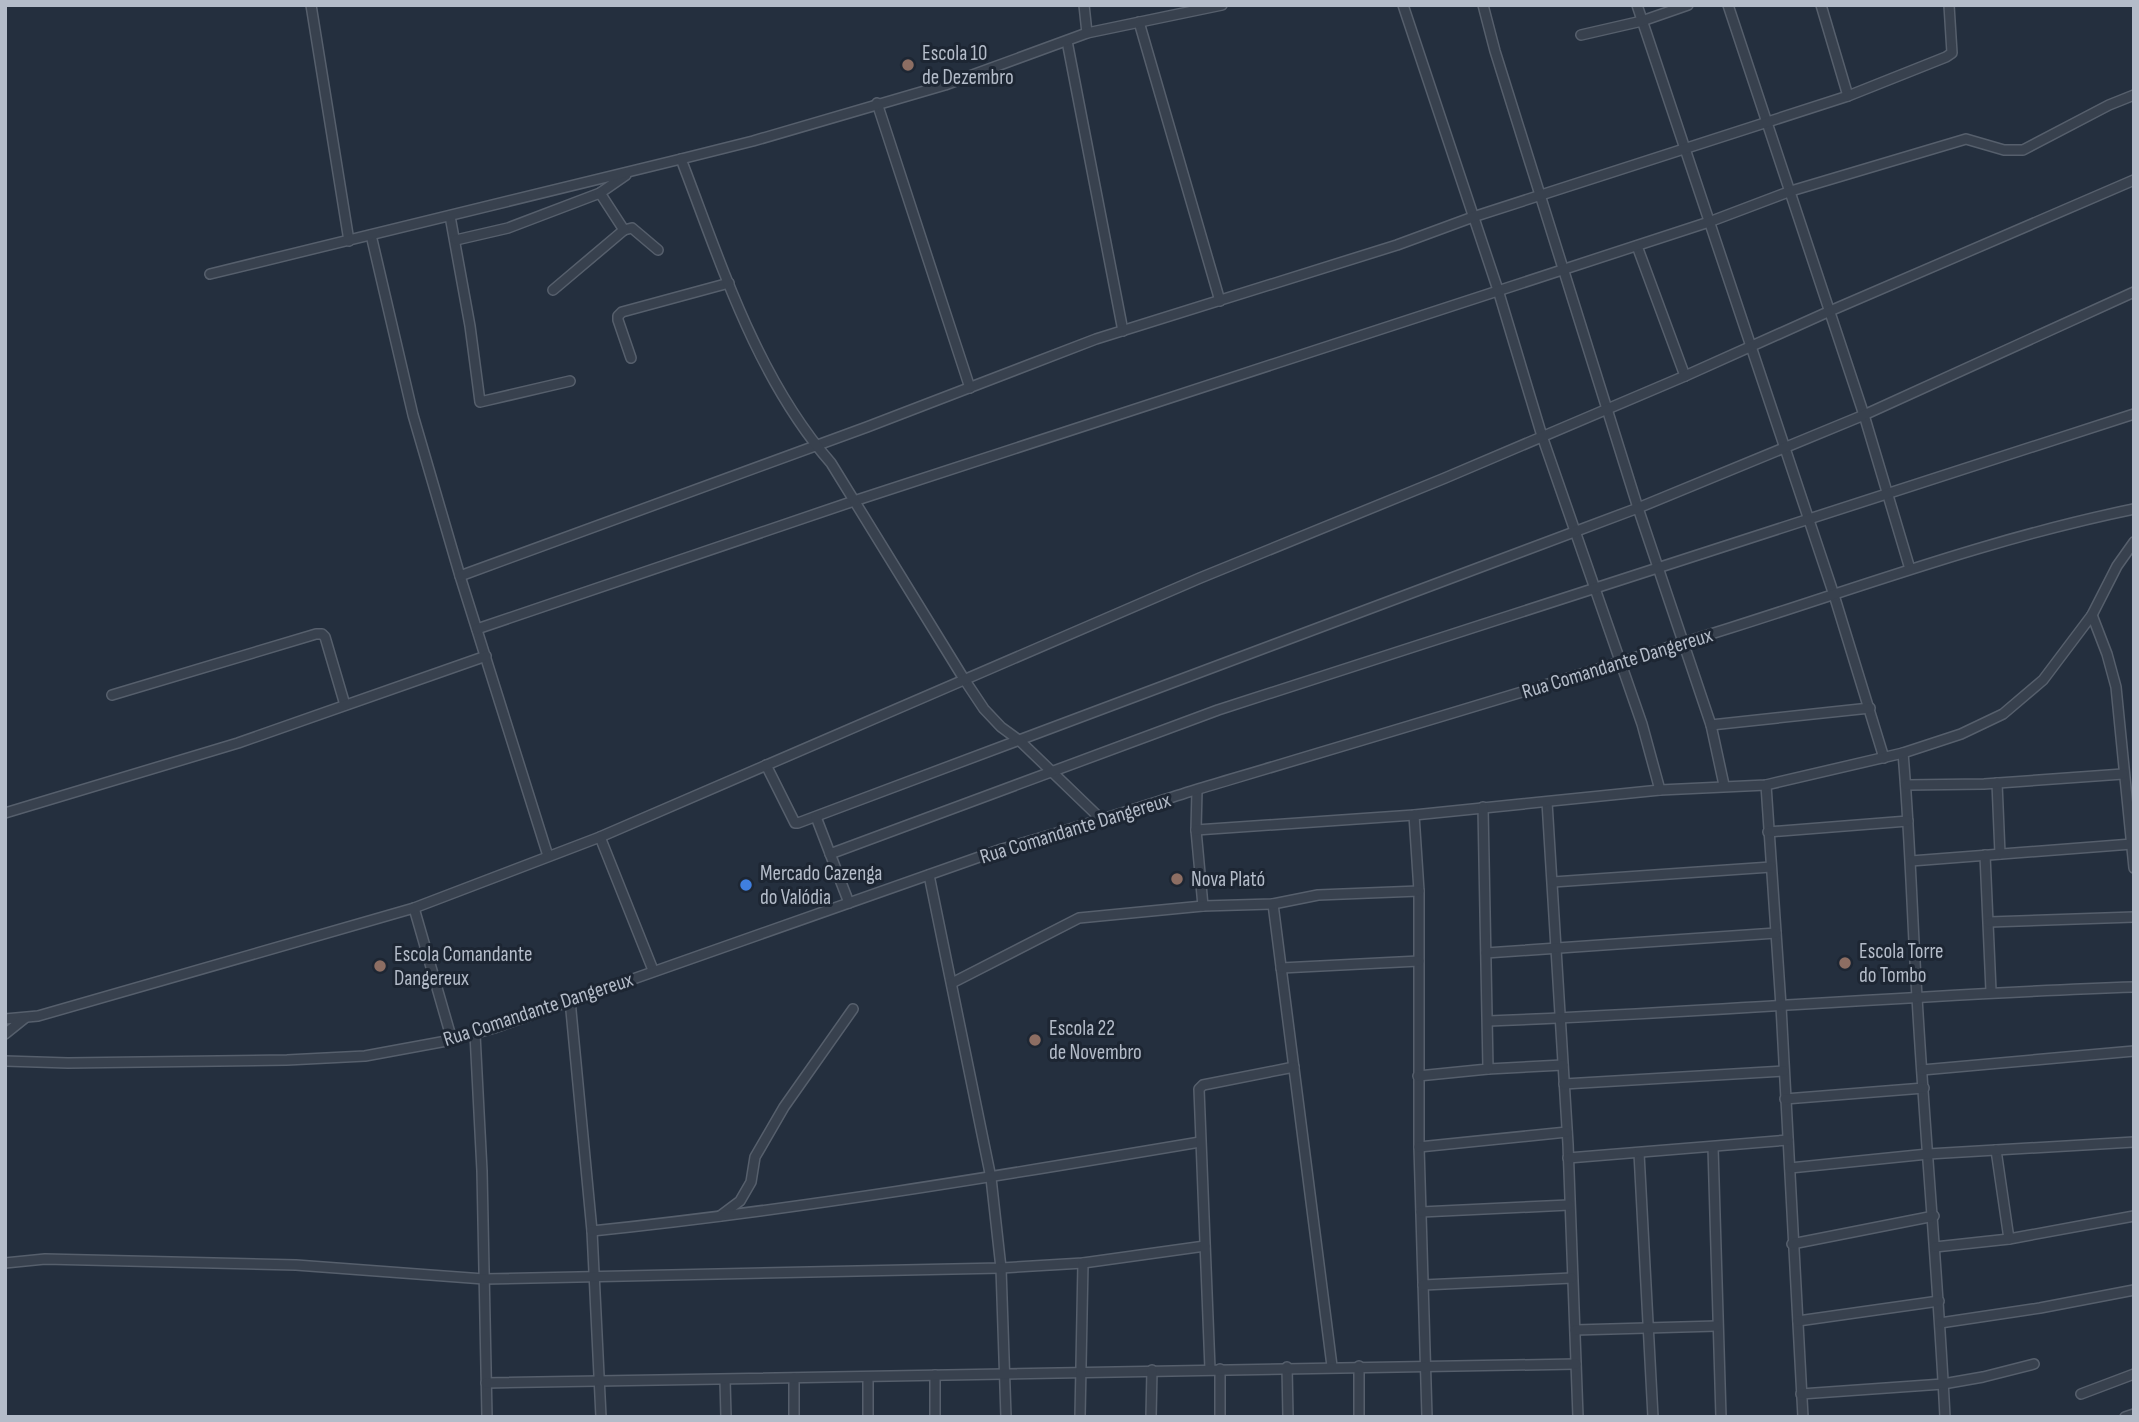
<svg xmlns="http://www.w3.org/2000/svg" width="2139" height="1422" font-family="'Sofia Sans Condensed',sans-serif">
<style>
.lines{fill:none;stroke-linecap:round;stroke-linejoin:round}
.minor-casing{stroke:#565f6c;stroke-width:12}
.minor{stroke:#38414e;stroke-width:9}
.education-dot{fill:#8d6e63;stroke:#1d2633;stroke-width:2.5}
.shop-dot{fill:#3f7fe0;stroke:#1d2633;stroke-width:2.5}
.labels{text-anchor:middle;stroke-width:6;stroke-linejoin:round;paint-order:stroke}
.poi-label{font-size:21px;fill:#b4bcc9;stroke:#1d2633;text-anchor:start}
.street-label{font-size:21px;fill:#b4bcc9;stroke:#1d2633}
</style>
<rect width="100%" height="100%" fill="#242f3e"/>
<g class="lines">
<g class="minor-casing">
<g id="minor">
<path d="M311,5l38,236"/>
<path d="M1084,5l3,28"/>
<path d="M1403,5l95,285 44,146 100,288 18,66"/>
<path d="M1483,5l12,46 143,457 73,217 13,60"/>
<path d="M1637,5l197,590 50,163"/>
<path d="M1728,5l136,410 46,154"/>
<path d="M1821,5l27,91"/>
<path d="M1139,22l81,279"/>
<path d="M1581,35l61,-14 46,-16"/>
<path d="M1067,41l56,290"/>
<path d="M877,103l93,285"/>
<path d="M450,216l20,110 10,76 90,-21"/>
<path d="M624,230l8,-2 26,22"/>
<path d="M371,235l42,180 47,161 88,280"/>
<path d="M456,240l52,-12 92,-35 26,-18"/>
<path d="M1637,246l48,130"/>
<path d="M210,274l471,-115"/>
<path d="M553,290l71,-60 -24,-37"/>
<path d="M631,358l-13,-38v-4l4,-4 107,-29"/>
<path d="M460,576l407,-149 229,-88 301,-94 76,-28 375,-121 98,-39 6,-4 -3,-48"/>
<path d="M2092,615l15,39 9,33 18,181"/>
<path d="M477,629l377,-128 855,-279 82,-31 175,-52 38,11h19l86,-45 25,-10"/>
<path d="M112,695l204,-61h6l3,3 20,68"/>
<path d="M1711,725l159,-17"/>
<path d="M1903,753c7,81 9,162 14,244 8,140 21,280 28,420"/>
<path d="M766,765l29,58h3l840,-315 226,-93 270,-123"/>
<path d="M1997,783l3,71"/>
<path d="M1766,785l15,221 22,411"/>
<path d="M1906,785l78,-1 139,-10"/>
<path d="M1197,790l-1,40 7,76"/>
<path d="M1547,802l21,342 10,273"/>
<path d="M5,813l233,-70 248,-87"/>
<path d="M1414,815l5,76v256l8,270"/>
<path d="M816,817l33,86"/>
<path d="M1102,820l-82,-79 -19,-14 -17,-18 -20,-30 -133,-216c-75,-86 -110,-200 -150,-304l72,-18 192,-56 142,-52 135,-28"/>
<path d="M1196,830l218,-15 246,-25 106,-5 137,-32 58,-19 42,-20 40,-34 49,-65 25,-49 17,-24"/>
<path d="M1768,832l140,-11"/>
<path d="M600,837l53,133"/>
<path d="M830,854l388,-144 916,-296"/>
<path d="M1985,855l6,136"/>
<path d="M1911,861l221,-17"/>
<path d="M929,875l62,303 10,90 5,149"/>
<path d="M1553,882l218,-15"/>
<path d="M1273,904l59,462"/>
<path d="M414,908l38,132"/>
<path d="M1989,922l145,-5"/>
<path d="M1486,953l290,-20"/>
<path d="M1281,968l138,-7"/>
<path d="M952,983l127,-65 124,-12 70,-2 45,-9 101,-4"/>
<path d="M570,1000l22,231 9,186"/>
<path d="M5,1019l33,-3 376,-108 186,-71 600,-259 245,-100 240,-102 145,-65 304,-131"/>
<path d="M1489,1021c215,-8 429,-27 645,-34"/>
<path d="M5,1034l20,-16"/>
<path d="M475,1034l7,137 5,246"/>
<path d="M5,1061l63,2 219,-3 78,-4 87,-16 42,-12 508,-179c65,-18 129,-39 193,-59 178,-53 357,-106 535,-162 133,-42 266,-91 404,-119"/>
<path d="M1488,1069l75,-4"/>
<path d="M1922,1070l212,-19"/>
<path d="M1418,1076l70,-7 -5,-262"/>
<path d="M1564,1084l220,-13"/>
<path d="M1785,1099l139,-11"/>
<path d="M1419,1147l148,-15"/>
<path d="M1713,1147l8,270"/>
<path d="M1996,1150l13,89"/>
<path d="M1639,1153l14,264"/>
<path d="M1568,1158l220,-18"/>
<path d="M1790,1168l138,-14 206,-12"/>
<path d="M1421,1212l148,-7"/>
<path d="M720,1216l20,-15 11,-19 4,-25 29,-50 69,-98"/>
<path d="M592,1231c204,-21 406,-55 608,-89"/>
<path d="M1792,1244l142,-28"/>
<path d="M1935,1247l74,-8 125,-23"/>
<path d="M5,1263l40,-4 251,6 188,14 517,-11 82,-5 122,-17"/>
<path d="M1423,1285l149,-7"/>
<path d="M1798,1321l141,-20"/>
<path d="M1940,1323l100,-15 94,-18"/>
<path d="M1575,1330l142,-4"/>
<path d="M1359,1366v51"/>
<path d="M1287,1367l1,50"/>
<path d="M1210,1369l-11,-280 4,-4 91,-18"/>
<path d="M1220,1369v48"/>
<path d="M935,1375v42"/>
<path d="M868,1377v40"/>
<path d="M794,1378v39"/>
<path d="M725,1380l1,37"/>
<path d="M486,1383l1090,-19"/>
<path d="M1801,1394l142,-10 40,-7 51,-13"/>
<path d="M2081,1394l53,-20"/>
<path d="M1080,1417l3,-154"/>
<path d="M1151,1417l1,-47"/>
<path d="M2125,1417l9,-3"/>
</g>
</g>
<use href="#minor" class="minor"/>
</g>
<g class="education-dot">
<circle cx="908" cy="65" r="7"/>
<circle cx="1177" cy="879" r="7"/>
<circle cx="1845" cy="963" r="7"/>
<circle cx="380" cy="966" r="7"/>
<circle cx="1035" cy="1040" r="7"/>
</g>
<circle class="shop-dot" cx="746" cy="885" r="7"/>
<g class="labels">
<g class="poi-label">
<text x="922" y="60">Escola 10<tspan x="922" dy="24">de Dezembro</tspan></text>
<text x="760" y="880">Mercado Cazenga<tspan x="760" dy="24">do Valódia</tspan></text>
<text x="1191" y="886">Nova Plató</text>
<text x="1859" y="958">Escola Torre<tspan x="1859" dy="24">do Tombo</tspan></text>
<text x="394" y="961">Escola Comandante<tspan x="394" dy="24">Dangereux</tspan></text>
<text x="1049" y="1035">Escola 22<tspan x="1049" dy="24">de Novembro</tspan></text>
</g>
<g class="street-label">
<text transform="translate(1617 663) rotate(-17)" y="7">Rua Comandante Dangereux</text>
<text transform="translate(1075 828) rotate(-17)" y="7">Rua Comandante Dangereux</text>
<text transform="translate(538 1009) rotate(-18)" y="7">Rua Comandante Dangereux</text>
</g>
</g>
<rect width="2139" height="1422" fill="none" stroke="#b4bcc9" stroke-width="14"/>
</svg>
